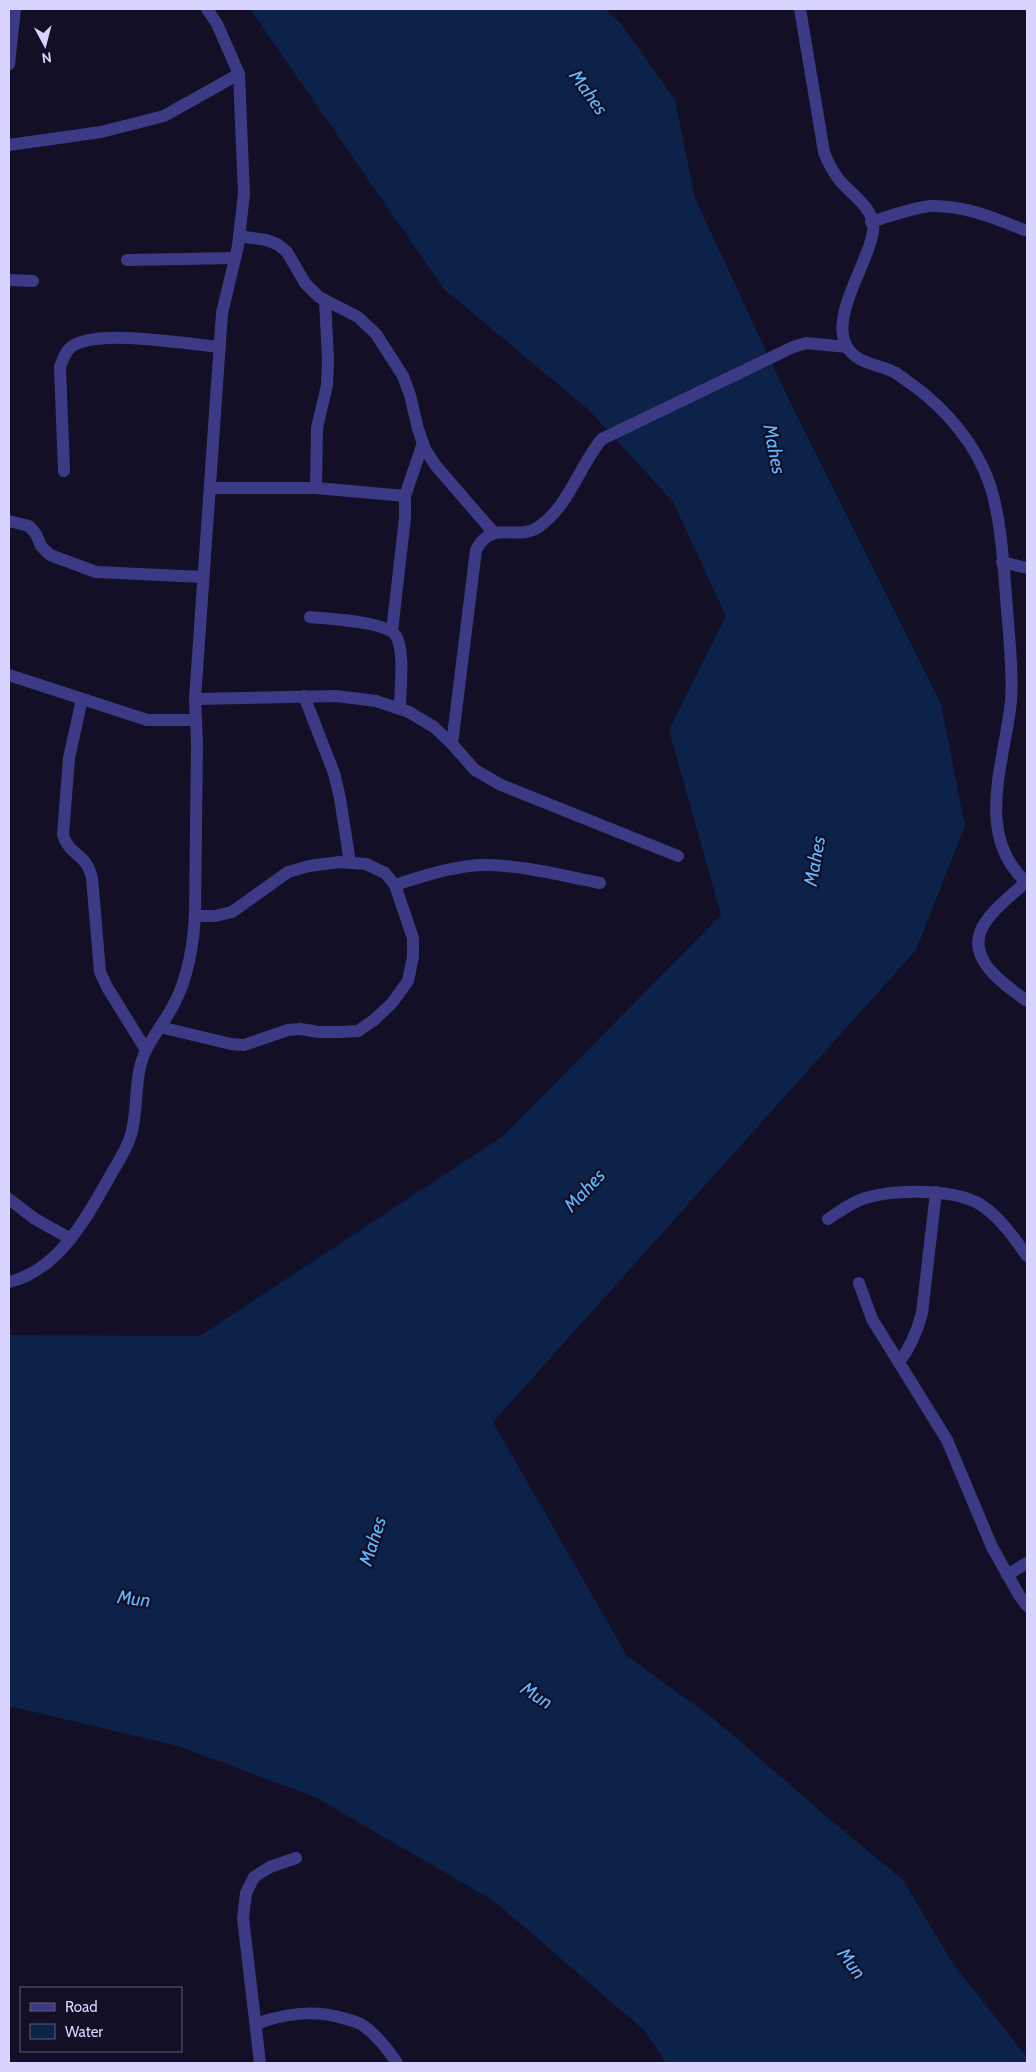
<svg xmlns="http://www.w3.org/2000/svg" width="1036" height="2072" font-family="Cabin,sans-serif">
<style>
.water{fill:#0c2248}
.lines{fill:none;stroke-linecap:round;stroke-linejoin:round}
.minor{stroke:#3d3a85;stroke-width:12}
.labels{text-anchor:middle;stroke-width:4.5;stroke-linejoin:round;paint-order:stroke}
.water-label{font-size:19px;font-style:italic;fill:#62b6ff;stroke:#130f26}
</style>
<rect width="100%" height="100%" fill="#130f26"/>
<path class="water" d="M250,9h355l17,16 53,75 20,98 92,198 154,308 24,122 -49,124 -423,472 134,234 86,62 114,99 76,63 50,84 74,93v6h-361l-21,-32 -151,-130 -179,-104 -137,-51 -169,-40v-371l191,1 303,-200 218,-221 -52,-185 57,-114 -53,-114 -84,-92 -145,-121z"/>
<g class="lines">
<g class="minor">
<path d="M800,9l24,143c4,11 9,20 16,29 13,15 36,28 33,51 -4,30 -44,85 -26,115 10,17 31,17 47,25 7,4 14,10 20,14 33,24 63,60 76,99 13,40 14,94 18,136 2,27 5,54 3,80 -6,61 -38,134 16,182"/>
<path d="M9,64l6,-55"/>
<path d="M9,145l92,-13 63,-16 75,-42"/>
<path d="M871,222c19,-6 40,-14 60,-16 33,-1 63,12 93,24"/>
<path d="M239,236l27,4 11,4 10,8 18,31 14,14 39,20 18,17 27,42 7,19 8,34 7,20 11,17 58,67"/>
<path d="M127,260l108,-2"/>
<path d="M9,280l24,1"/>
<path d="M64,471l-4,-104c3,-8 6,-18 14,-22 30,-16 111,-1 146,2"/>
<path d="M210,488h106l89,8"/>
<path d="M316,488l1,-60 10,-43 1,-25 -3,-60"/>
<path d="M9,521l20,5 7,8 5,12 9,9 46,17 107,5"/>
<path d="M1002,562l25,6"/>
<path d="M310,617c18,2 77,4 86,19 9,15 4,54 4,73"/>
<path d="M392,631l13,-113v-22l18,-53"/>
<path d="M9,675l138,45h49"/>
<path d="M304,696l30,77 6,25 10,65"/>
<path d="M82,699l-13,59 -6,77c7,22 23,17 29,43l8,94 7,15 39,63"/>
<path d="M195,699l141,-3 40,5 33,11 25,15 18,17 23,26 26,15 177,71"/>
<path d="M452,744l24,-194c16,-31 40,-9 61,-22 32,-21 42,-62 65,-89l191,-92 13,-4 41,4"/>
<path d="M1026,882c-13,12 -29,24 -39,38 -27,35 15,63 40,81"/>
<path d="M395,885c29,-9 64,-21 94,-20 37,1 75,11 111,18"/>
<path d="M160,1027l71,17 13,1 44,-15 12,-1 19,3h21l18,-1 16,-11 18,-17 16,-22 5,-24v-19l-18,-53 -10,-12 -19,-9 -26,-2 -31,4 -21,6 -56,40 -17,4h-20"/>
<path d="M9,1199l26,20 36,20"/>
<path d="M828,1219c12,-8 24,-17 37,-21 30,-9 94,-10 119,9 17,12 31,32 43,49"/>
<path d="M9,1282c50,-12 78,-65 101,-106 8,-14 16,-25 21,-41 8,-28 2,-58 15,-85 8,-16 20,-30 28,-46 14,-26 20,-62 21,-92l2,-170 -2,-43 27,-386 16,-67 6,-52 -5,-120 -22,-50 -10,-15"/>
<path d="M859,1283l13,36 75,121 45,107 27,48 8,11"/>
<path d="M899,1362c12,-15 18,-30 23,-49l14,-121"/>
<path d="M1007,1575l20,-12"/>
<path d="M256,2024c30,-11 59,-15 90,-5 5,1 10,3 15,5 15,10 26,24 36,39"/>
<path d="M260,2063l-17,-145 3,-25 8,-16 16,-10 26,-9"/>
</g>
</g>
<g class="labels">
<g class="water-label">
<text transform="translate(589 92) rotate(54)" y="7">Mahes</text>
<text transform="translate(775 449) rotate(79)" y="7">Mahes</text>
<text transform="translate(814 861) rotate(-80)" y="7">Mahes</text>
<text transform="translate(584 1190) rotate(-47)" y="7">Mahes</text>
<text transform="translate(372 1541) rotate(-72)" y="7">Mahes</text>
<text transform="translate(134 1598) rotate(7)" y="7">Mun</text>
<text transform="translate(537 1695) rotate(33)" y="7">Mun</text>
<text transform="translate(852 1963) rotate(53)" y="7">Mun</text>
</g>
</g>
<rect width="1036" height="2072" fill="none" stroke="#d9d4ff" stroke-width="20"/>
<rect x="20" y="1987" width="162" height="65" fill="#130f26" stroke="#625e7d"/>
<rect x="30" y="2003" width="25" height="8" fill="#3d3a85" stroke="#625e7d"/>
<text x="65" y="2012" font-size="15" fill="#d9d4ff">Road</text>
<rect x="30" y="2024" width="25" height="15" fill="#0c2248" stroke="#625e7d"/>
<text x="65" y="2037" font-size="15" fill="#d9d4ff">Water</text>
<g transform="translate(45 45) rotate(173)" stroke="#130f26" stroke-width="4" paint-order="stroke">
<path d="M0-4L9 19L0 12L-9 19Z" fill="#d9d4ff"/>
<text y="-8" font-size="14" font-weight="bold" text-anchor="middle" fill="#d9d4ff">N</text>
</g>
</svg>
